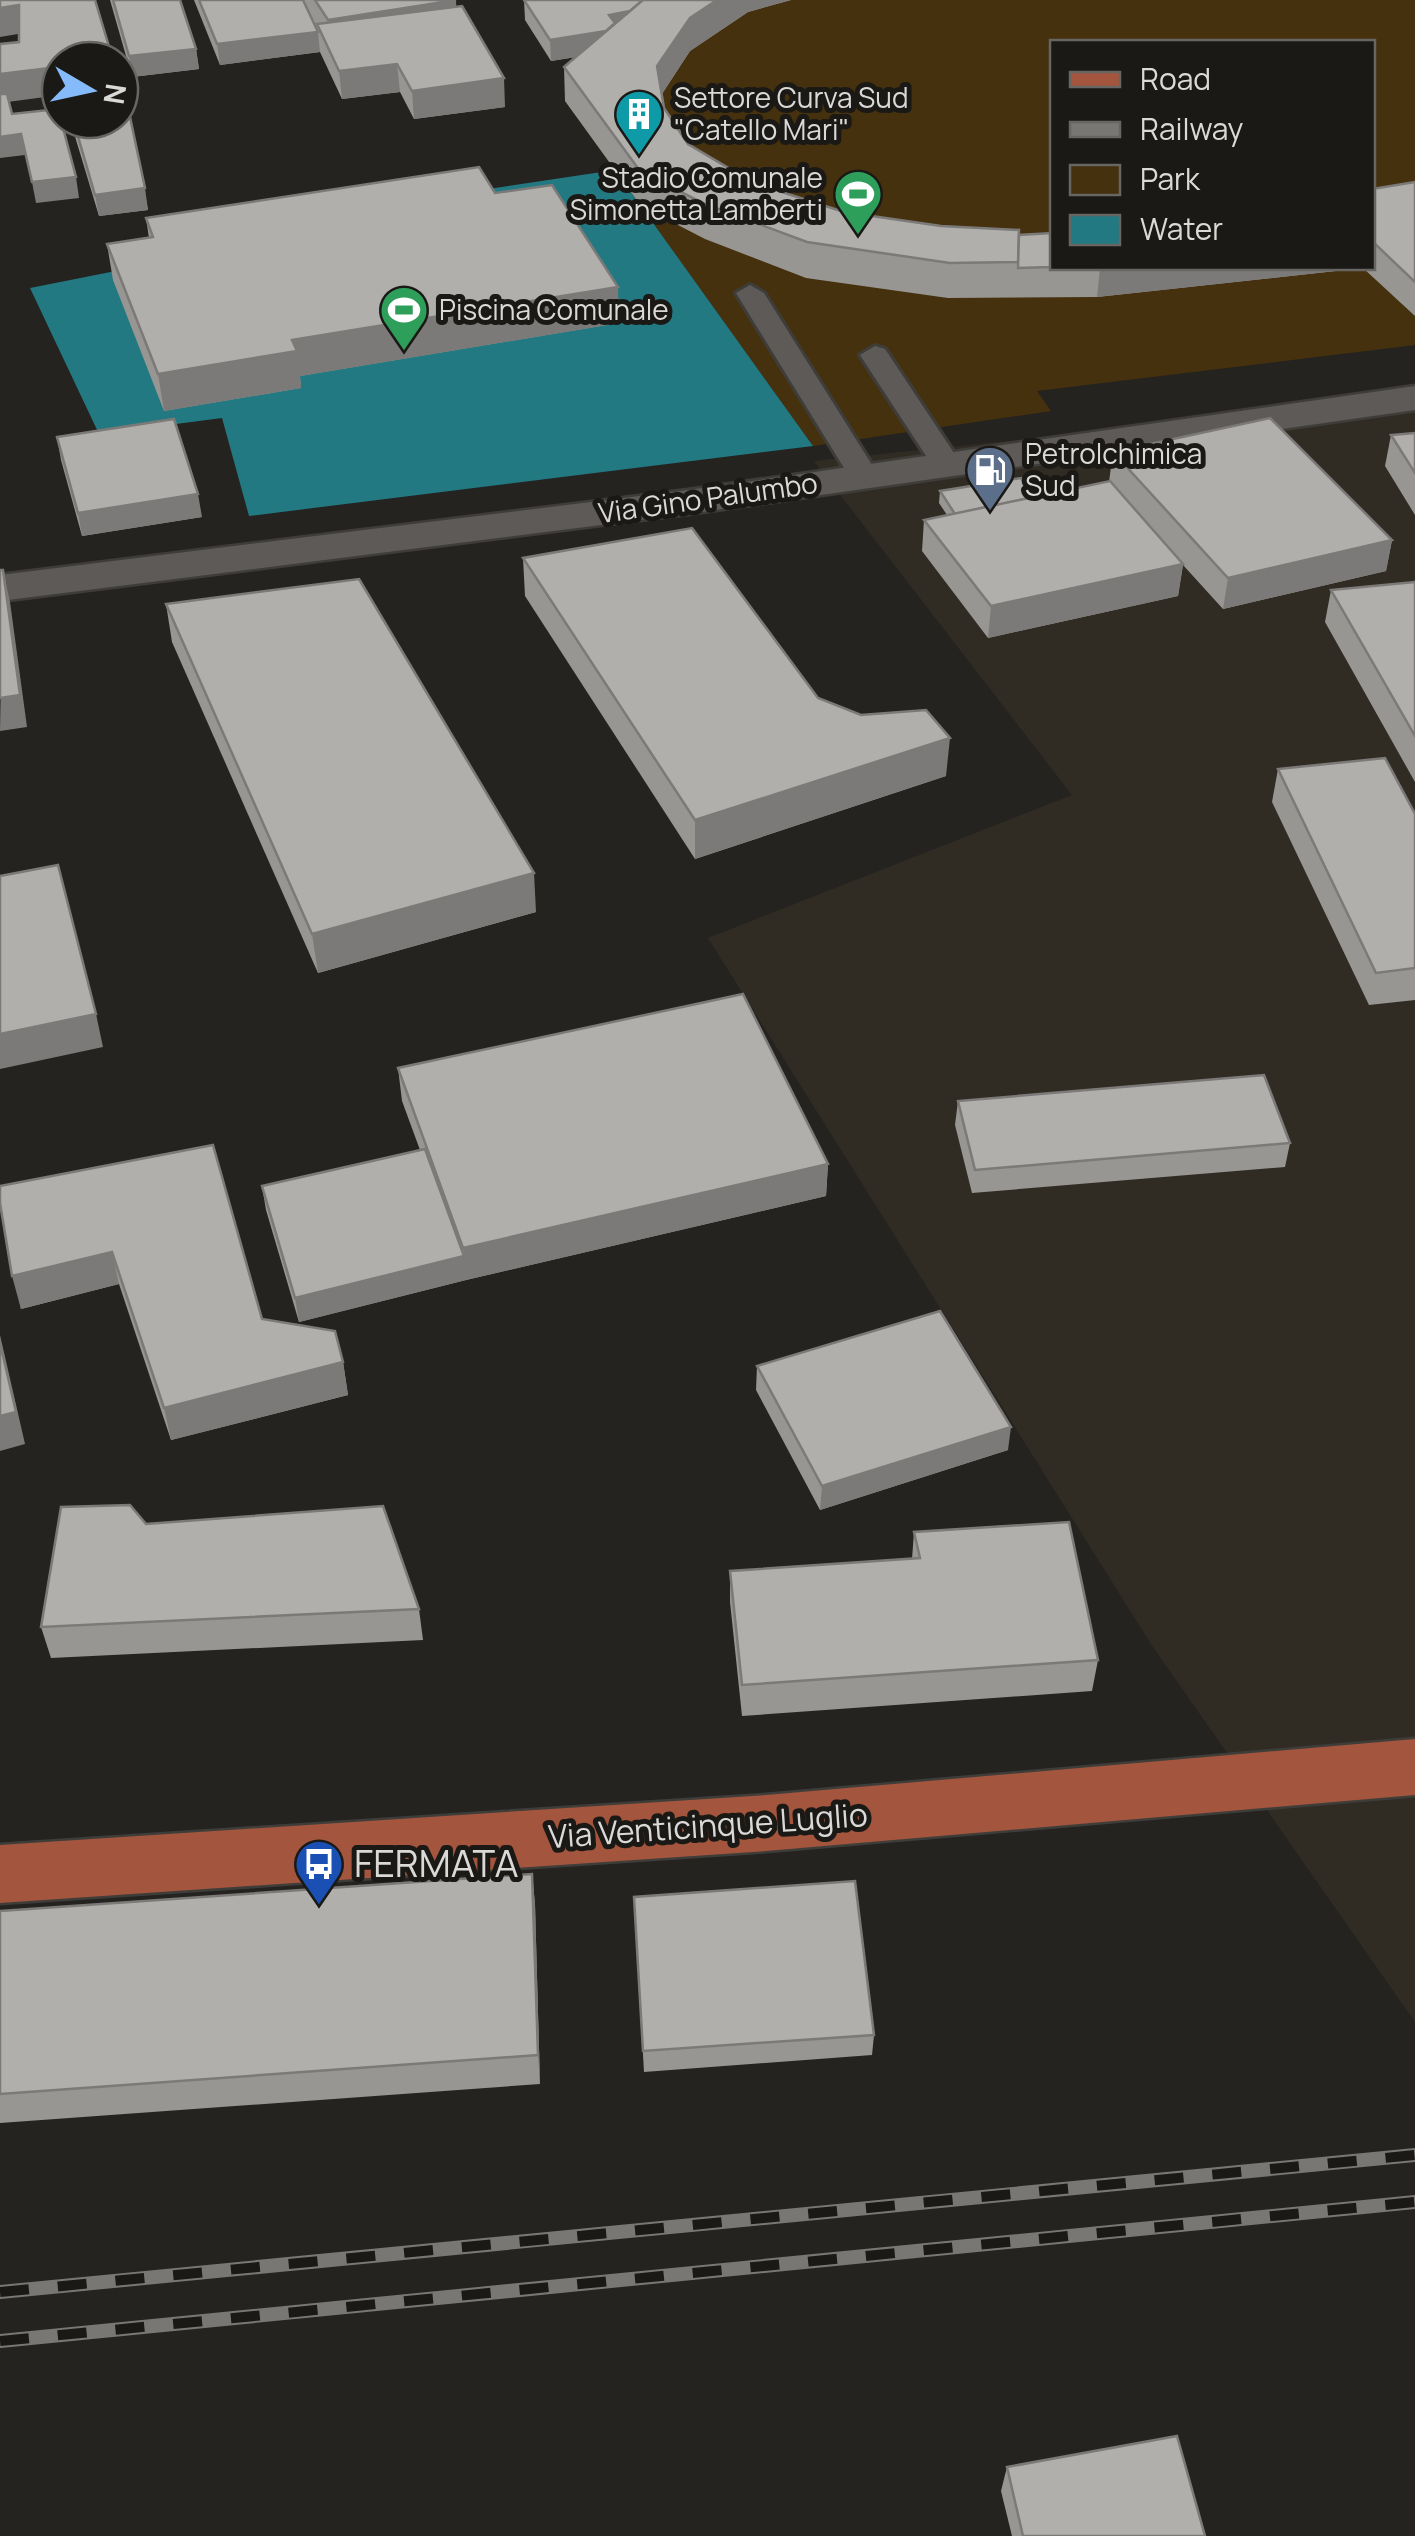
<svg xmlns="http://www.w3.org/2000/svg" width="1415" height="2536" font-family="Manrope,sans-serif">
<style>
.built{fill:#312c23}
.green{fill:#45310e;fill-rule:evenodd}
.water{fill:#237982}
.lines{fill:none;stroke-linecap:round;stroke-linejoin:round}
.service-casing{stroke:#3f3d3a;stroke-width:6}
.minor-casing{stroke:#3f3d3a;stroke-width:5}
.primary-casing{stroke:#3f3d3a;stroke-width:5}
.service{fill:#5d5a57;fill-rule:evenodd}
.minor{fill:#5d5a57;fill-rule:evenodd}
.primary{fill:#a3563d;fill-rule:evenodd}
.rail-casing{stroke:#787774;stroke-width:14}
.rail{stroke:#1b1916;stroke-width:10;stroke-dasharray:29;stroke-linecap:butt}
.wall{fill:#989693}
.shaded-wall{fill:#7c7a78}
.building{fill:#b1afab;stroke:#7c7a78;stroke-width:2.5}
.labels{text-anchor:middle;stroke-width:10;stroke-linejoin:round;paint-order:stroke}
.far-poi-label{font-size:28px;fill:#dad9d7;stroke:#1b1916;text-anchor:start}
.far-street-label{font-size:28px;fill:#dad9d7;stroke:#1b1916}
.street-label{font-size:32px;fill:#dad9d7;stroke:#1b1916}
.near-poi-label{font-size:38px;fill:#dad9d7;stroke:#1b1916;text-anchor:start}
</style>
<rect width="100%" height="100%" fill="#252320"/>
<path class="built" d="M1415,399v1623l-264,-378 -443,-706 364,-143 -258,-334z"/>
<path class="green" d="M682,0h733v345l-378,46 14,20 -238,35 -248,-345zM1052,42h320v226h-320z"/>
<path class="water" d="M615,170l198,276 -564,70 -27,-98 -123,16 -69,-146 126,-25 -7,-23z"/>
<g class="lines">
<g class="service-casing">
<g id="service">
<path d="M750,285l14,8 115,183 -4,7h-22l-4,-7 -113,-183z"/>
<path d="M875,346l10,3 77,116 -4,7h-22l-4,-7 -72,-110z"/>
</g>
</g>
<g class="minor-casing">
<path id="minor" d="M1415,386v24l-727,104 -688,87v-26l688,-85z"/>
</g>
<g class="primary-casing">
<path id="primary" d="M1415,1739v56l-649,56 -766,52v-58l766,-50z"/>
</g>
<use href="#service" class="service"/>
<use href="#minor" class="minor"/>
<use href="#primary" class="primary"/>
<g class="rail-casing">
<g id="rail">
<path d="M0,2292l1415,-137"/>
<path d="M0,2341l1415,-139"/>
</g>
</g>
<use href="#rail" class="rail"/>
</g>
<g class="wall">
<path d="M110,0h70l16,49 3,20 -67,8z"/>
<path d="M194,0h261l1,7 49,100 -91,12 -14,-27 -58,7 -22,-47 -100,13z"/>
<path d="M524,0h267l-43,12 -58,39 -28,43 2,14 24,36 66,39 90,29 97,14 78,9 33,33h320v-79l43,-7v134l-52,-48 -266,29 -149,1 -142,-20 -101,-39 -64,-33 -76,-105 -1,-34 12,-10 -25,4 -26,-41z"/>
<path d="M128,109l20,101 -49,6 -29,-96h50z"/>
<path d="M495,193l124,130 -319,53 1,12 -137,23 -51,-131 -6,-36 42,-6 -3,-20z"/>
<path d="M1415,433v82l-30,-49 6,-31z"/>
<path d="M57,437l145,80 -120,19 -21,-76z"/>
<path d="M1113,452l279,88 -6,31 -163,38 -40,-44 -5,31 -190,42 -66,-87 2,-31 23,-5 -8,-12 1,-12 94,6 75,-15z"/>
<path d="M523,558l295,140 128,78 -251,83 -170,-263z"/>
<path d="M1415,582v200l-90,-160 6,-32z"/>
<path d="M166,604l370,308 -218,61 -146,-331z"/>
<path d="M1278,769l137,45v186l-46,5 -97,-203z"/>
<path d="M398,1068l430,96 -2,32 -360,84 -167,42 -33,-112 -4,-24 158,-36 -18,-49z"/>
<path d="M958,1101l332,42 -5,24 -313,26 -17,-68z"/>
<path d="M0,1203l262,116 81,43 5,33 -177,45 -52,-156 -98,25z"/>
<path d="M757,1366l251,84 -188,60 -64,-120z"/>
<path d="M914,1532l184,128 -6,31 -350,25 -12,-114v-31l182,-12z"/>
<path d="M419,1609l4,31 -372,18 -10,-31z"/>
<path d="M532,1874l3,30 5,180 -540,39v-212z"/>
<path d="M634,1897l240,138 -2,20 -228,17z"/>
<path d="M1007,2467l198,69h-193l-11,-45z"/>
</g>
<g class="shaded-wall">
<path d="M456,0l1,28 -127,20 -2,-28z"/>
<path d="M717,0h74l-43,12 -58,39 -32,49 -1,-34 33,-48z"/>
<path d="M19,5l5,28 -24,4v-29z"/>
<path d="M650,7l-30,43 -69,11 -1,-21 59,-25z"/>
<path d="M318,32l2,20 -100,13 -3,-21z"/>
<path d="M196,49l3,20 -67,8 -3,-21z"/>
<path d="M397,64l3,28 -58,7 -3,-28z"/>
<path d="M57,67l3,28 -60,8v-29z"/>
<path d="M504,78l1,29 -91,12 -2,-28z"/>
<path d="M128,109l5,29 -58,-12 -1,-6h46v-9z"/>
<path d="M21,134l4,21 -25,3v-21z"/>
<path d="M76,177l3,21 -43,5 -4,-21z"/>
<path d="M145,188l3,22 -49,6 -4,-21z"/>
<path d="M1100,268h263l-266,29z"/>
<path d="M618,287l1,36 -319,53 1,12 -137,23 -6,-37 134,-34z"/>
<path d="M198,494l4,23 -120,19 -4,-23z"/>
<path d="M1392,540l-6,31 -163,38 5,-31z"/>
<path d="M1183,564l-5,32 -190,42 3,-32z"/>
<path d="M3,570l7,32 17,125 -27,4z"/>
<path d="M950,738l-4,38 -251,83v-39z"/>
<path d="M534,873l2,39 -218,61 -6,-39z"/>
<path d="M96,1014l7,33 -103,22v-35z"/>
<path d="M828,1164l-2,32 -360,84 -167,42 -4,-24 169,-42 -1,-8z"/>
<path d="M112,1252l7,32 -98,25 -9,-33z"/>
<path d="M0,1335l25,109 -25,7z"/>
<path d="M343,1362l5,33 -177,45 -7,-32z"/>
<path d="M1011,1427l-3,23 -188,60 2,-24z"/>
<path d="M532,1874l3,30 5,180 -2,-29z"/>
</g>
<g class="building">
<path d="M0,0h95l18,60h-53v17l-3,-10 -57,7v-30l19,-2v-37l-19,3z"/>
<path d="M113,0h67l16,49 -67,7z"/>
<path d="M199,0h104l15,32 -101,12z"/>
<path d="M315,0h141l-128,20z"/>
<path d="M524,0h119l-13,11 -21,4 6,8 -9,8 -56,9z"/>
<path d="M643,0h74l-27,18 -33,48 7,42 24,36 66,39 90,29 97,14 78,4 -1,32 -68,1 -143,-21 -102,-38 -65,-33 -76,-104z"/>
<path d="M462,6l42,72 -92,13 -15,-27 -58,7 -22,-47z"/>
<path d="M120,82l8,27 -8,2z"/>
<path d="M0,94h7l5,20 46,-5 18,68 -44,5 -11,-48 -21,3z"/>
<path d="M130,117l15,71 -50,7 -20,-69 45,-6v-1z"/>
<path d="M479,167l16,26 57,-8 66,102 -326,53 5,11 -139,23 -51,-130 46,-7 -7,-19z"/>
<path d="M1415,182v100l-43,-41v-52z"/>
<path d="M1052,233v34l-34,1 1,-33z"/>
<path d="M1270,418l122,122 -164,38 -115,-126z"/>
<path d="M174,419l24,75 -120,19 -21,-76z"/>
<path d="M1415,433v40l-24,-38z"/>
<path d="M1021,478l13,19 -79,17 -15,-23z"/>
<path d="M1110,481l73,83 -192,42 -67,-86z"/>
<path d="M692,528l126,170 43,17 65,-5 24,28 -255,82 -172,-262z"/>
<path d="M0,570h3l17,125 -20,3z"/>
<path d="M359,579l175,294 -222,61 -146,-330z"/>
<path d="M1415,582v154l-84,-146z"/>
<path d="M1385,758l30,56v154l-39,5 -98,-204z"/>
<path d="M58,865l38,149 -96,20v-158z"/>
<path d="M743,994l85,170 -365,84 -65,-180z"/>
<path d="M1264,1075l26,68 -315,27 -17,-69z"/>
<path d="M213,1145l49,174 73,12 8,31 -179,46 -52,-156 -100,24 -12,-73v-17z"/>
<path d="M425,1149l39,107 -169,42 -33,-112z"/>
<path d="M940,1311l71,116 -189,59 -65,-120z"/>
<path d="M0,1343l16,69 -16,4z"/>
<path d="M130,1505l16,19 237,-18 36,103 -378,18 20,-120z"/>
<path d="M1069,1522l29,138 -356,25 -12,-114 190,-13 -6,-26z"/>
<path d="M532,1874l6,181 -538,39v-183z"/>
<path d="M855,1881l19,154 -231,16 -9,-154z"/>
<path d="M1177,2436l28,100h-182l-16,-69z"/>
</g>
<defs>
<g id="building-pin" transform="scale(2.5)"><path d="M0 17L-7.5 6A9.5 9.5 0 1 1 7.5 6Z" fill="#0f9aa8" stroke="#1b1916"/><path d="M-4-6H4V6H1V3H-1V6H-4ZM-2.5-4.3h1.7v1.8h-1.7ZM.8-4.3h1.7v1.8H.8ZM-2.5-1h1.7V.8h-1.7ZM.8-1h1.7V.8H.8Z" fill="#fff"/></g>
<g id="stadium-pin" transform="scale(2.5)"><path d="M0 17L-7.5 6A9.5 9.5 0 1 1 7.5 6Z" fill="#2e9e5b" stroke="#1b1916"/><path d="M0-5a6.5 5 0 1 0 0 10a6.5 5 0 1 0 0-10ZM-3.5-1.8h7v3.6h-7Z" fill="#fff"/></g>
<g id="fuel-pin" transform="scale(2.5)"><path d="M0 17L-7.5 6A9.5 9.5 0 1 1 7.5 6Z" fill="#5c6f8a" stroke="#1b1916"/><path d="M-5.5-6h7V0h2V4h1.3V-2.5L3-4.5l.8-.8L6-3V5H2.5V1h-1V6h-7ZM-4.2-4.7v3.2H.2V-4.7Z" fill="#fff"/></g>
<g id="bus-pin" transform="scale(2.5)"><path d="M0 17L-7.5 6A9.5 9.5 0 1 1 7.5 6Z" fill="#1a4fb4" stroke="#1b1916"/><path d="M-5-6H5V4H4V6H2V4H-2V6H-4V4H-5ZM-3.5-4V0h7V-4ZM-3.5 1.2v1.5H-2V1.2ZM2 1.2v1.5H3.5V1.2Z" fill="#fff"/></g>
</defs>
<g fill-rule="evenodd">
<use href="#building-pin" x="639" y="114"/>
<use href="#stadium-pin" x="858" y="194"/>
<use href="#stadium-pin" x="404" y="310"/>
<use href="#fuel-pin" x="990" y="470"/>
<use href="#bus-pin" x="319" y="1864"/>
</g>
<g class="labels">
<g class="far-poi-label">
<text x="674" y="108">Settore Curva Sud<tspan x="674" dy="32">"Catello Mari"</tspan></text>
<text x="823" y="188" text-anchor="end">Stadio Comunale<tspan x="823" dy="32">Simonetta Lamberti</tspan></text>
<text x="439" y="320">Piscina Comunale</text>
<text x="1025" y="464">Petrolchimica<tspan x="1025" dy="32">Sud</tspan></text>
</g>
<g class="far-street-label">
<text transform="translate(708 498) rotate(-8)" y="10">Via Gino Palumbo</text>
</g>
<g class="street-label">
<text transform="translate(708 1826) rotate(-4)" y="11">Via Venticinque Luglio</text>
</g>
<g class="near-poi-label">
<text x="354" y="1877">FERMATA</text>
</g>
</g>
<rect x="1050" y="40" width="325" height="230" fill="#1b1916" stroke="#676663" stroke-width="2.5"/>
<rect x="1070" y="72" width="50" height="15" fill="#a3563d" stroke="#676663" stroke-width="2.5"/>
<text x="1140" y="90" font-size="30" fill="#dad9d7">Road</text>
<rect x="1070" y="122" width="50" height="15" fill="#787774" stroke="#676663" stroke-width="2.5"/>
<text x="1140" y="140" font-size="30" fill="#dad9d7">Railway</text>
<rect x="1070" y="165" width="50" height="30" fill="#45310e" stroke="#676663" stroke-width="2.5"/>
<text x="1140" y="190" font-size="30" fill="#dad9d7">Park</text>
<rect x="1070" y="215" width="50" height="30" fill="#237982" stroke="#676663" stroke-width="2.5"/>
<text x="1140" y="240" font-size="30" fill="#dad9d7">Water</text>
<g transform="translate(90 90) rotate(99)"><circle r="48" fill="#1b1916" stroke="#676663" stroke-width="2.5"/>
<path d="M0-8L18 38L0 25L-18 38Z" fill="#85bbfb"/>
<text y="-15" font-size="28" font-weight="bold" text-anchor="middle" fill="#dad9d7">N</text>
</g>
</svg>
